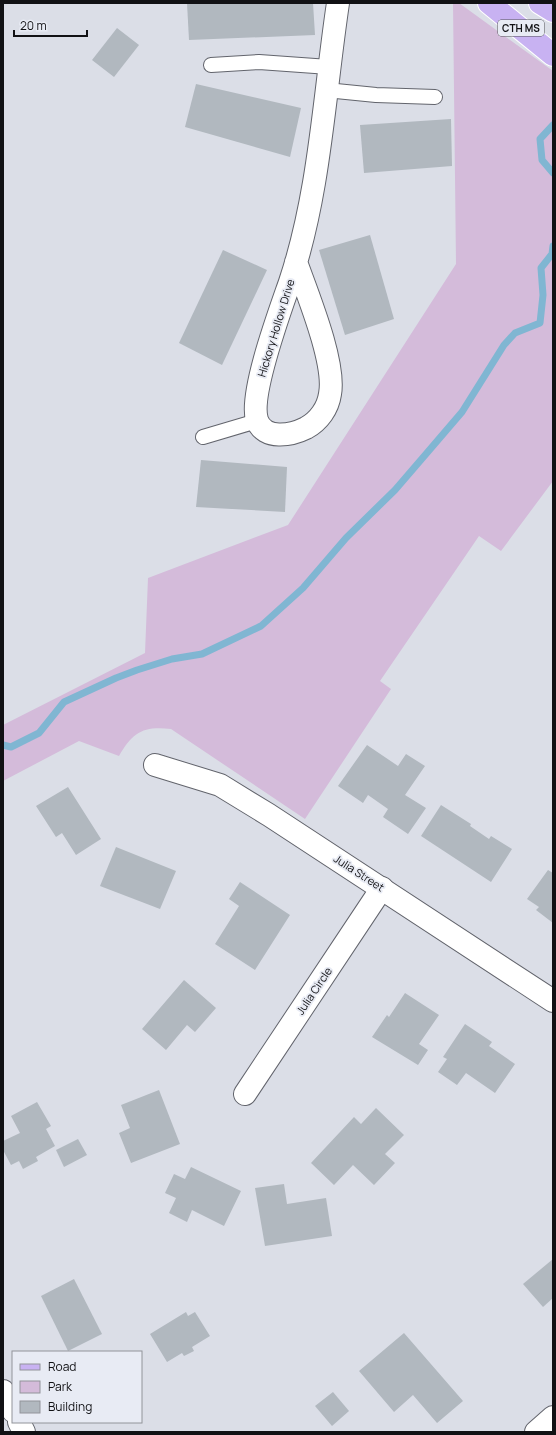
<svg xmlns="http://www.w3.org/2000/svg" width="556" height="1435" font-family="Manrope,sans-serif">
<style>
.green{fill:#d4bbda}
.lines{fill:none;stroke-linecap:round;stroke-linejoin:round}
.stream{stroke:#80b6d2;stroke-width:7}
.building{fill:#b1b8bf}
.lane-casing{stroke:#62646c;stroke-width:16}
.street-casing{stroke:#62646c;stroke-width:24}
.secondary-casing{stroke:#62646c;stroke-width:24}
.primary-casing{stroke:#fff;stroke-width:24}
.lane{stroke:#fff;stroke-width:14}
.street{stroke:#fff;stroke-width:22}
.secondary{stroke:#fff;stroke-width:22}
.primary{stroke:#c8b2f2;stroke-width:22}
.labels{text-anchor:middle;stroke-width:3.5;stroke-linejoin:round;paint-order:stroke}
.shield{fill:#e8ebf4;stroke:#525257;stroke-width:1}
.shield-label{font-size:10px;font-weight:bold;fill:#111114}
.street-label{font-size:11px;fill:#111114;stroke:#e8ebf4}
</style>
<rect width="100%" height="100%" fill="#dbdee7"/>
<path class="green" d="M453,3h6l94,68v410l-52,70 -22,-15 -99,145 11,8 -86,130 -134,-90c-28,-3 -38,3 -52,27l-40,-15 -76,40v-56l142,-72 3,-75 140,-53 168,-261z"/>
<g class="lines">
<g class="stream">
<path d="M553,125l-13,14 2,21 11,13"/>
<path d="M3,745l8,2 28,-14 25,-31 52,-24 21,-8 35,-11 30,-5 59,-28 42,-38 43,-50 49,-48 31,-36 36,-42 42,-67 11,-12 25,-10 3,-28 -2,-27 11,-14 1,-8"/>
</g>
</g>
<g class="building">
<path d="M187,3h126l2,32 -126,5z"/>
<path d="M117,28l22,17 -25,32 -22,-17z"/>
<path d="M196,84l105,24 -11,49 -105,-30z"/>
<path d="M451,119l1,47 -88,7 -4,-48z"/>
<path d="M370,235l24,84 -49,16 -26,-85z"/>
<path d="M223,250l44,20 -45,95 -43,-22z"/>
<path d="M201,460l86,7 -2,45 -89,-5z"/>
<path d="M367,745l31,21 8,-12 19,12 -20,29 21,13 -18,26 -25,-17 5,-8 -20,-14 -5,8 -25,-17z"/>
<path d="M68,787l33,52 -25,16 -14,-22 -6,4 -20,-31z"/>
<path d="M441,805l30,19 -1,2 19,13 2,-3 21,13 -21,33 -70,-46z"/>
<path d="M116,847l60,24 -16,38 -60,-23z"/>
<path d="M548,870l5,3v50l-17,-13 3,-3 -12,-8z"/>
<path d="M240,882l50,33 -35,55 -40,-26 24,-38 -10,-7z"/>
<path d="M184,980l32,28 -21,24 -8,-7 -21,25 -24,-21z"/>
<path d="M405,993l34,22 -20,29 9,6 -10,15 -46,-28 15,-22 2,2z"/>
<path d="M465,1024l27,18 -3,4 26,18 -20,29 -29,-20 -9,12 -19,-13 9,-13 -4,-2z"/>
<path d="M159,1090l21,54 -49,19 -12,-30 11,-5 -9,-23z"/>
<path d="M37,1102l14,24 -5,3 9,17 -19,11 2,4 -15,8 -4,-8 -8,4 -8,-15v-9l17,-8 -9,-17z"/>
<path d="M376,1108l28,27 -19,19 10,9 -21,22 -21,-20 -19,20 -23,-22 43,-46 7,7z"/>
<path d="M78,1139l9,16 -23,12 -8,-17z"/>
<path d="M191,1167l50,24 -17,35 -32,-16 -5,12 -18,-9 7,-15 -11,-5 9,-19 11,5z"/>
<path d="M284,1184l3,20 39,-6 6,38 -67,10 -10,-58z"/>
<path d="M553,1259v39l-10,9 -20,-23z"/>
<path d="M74,1279l28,55 -34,17 -27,-55z"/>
<path d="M186,1312l2,4 7,-4 15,24 -18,11 2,4 -10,5 -2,-3 -15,9 -17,-28z"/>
<path d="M404,1333l59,68 -26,22 -24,-28 -19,17 -35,-41z"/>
<path d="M333,1392l16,19 -17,15 -17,-20z"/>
</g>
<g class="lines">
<g class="lane-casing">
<g id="lane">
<path d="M211,65l48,-3 70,5"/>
<path d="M326,90l50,5 59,2"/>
<path d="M203,437l54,-16"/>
</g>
</g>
<g class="street-casing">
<g id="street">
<path d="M296,262c11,31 40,101 34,132 -2,14 -11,27 -24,34 -14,7 -42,13 -49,-8 -8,-26 23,-109 33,-138 30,-90 34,-186 48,-279"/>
<path d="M155,765l65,20 49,30 284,186"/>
<path d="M245,1094l137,-206"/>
</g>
</g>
<g class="secondary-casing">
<g id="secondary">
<path d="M3,1391l10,20"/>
<path d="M19,1422l5,10"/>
<path d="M536,1432l17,-15"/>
</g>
</g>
<g class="primary-casing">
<g id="primary">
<path d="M489,3l64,52"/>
<path d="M540,3l13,8"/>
</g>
</g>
<use href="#lane" class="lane"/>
<use href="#street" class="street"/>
<use href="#secondary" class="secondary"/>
<use href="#primary" class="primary"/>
</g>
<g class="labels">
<rect class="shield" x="498" y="20" width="46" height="16" rx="3"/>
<g class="shield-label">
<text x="521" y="32">CTH MS</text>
</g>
<g class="street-label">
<text transform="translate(276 328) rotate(-73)" y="4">Hickory Hollow Drive</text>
<text transform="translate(359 873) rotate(33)" y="4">Julia Street</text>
<text transform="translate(314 991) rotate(-56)" y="4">Julia Circle</text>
</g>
</g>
<rect width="556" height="1435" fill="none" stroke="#111114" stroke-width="8"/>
<rect x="12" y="1351" width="130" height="72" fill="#e8ebf4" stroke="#92949a"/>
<rect x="20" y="1364" width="20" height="6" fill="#c8b2f2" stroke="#92949a"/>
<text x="48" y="1371" font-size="12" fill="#111114">Road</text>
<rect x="20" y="1381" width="20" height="12" fill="#d4bbda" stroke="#92949a"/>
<text x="48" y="1391" font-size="12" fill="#111114">Park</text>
<rect x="20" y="1401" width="20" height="12" fill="#b1b8bf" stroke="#92949a"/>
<text x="48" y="1411" font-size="12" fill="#111114">Building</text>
<path d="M14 30v6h73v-6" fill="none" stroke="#111114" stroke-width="2"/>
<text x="20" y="30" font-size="12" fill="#111114" stroke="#e8ebf4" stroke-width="3" paint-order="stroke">20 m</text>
</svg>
